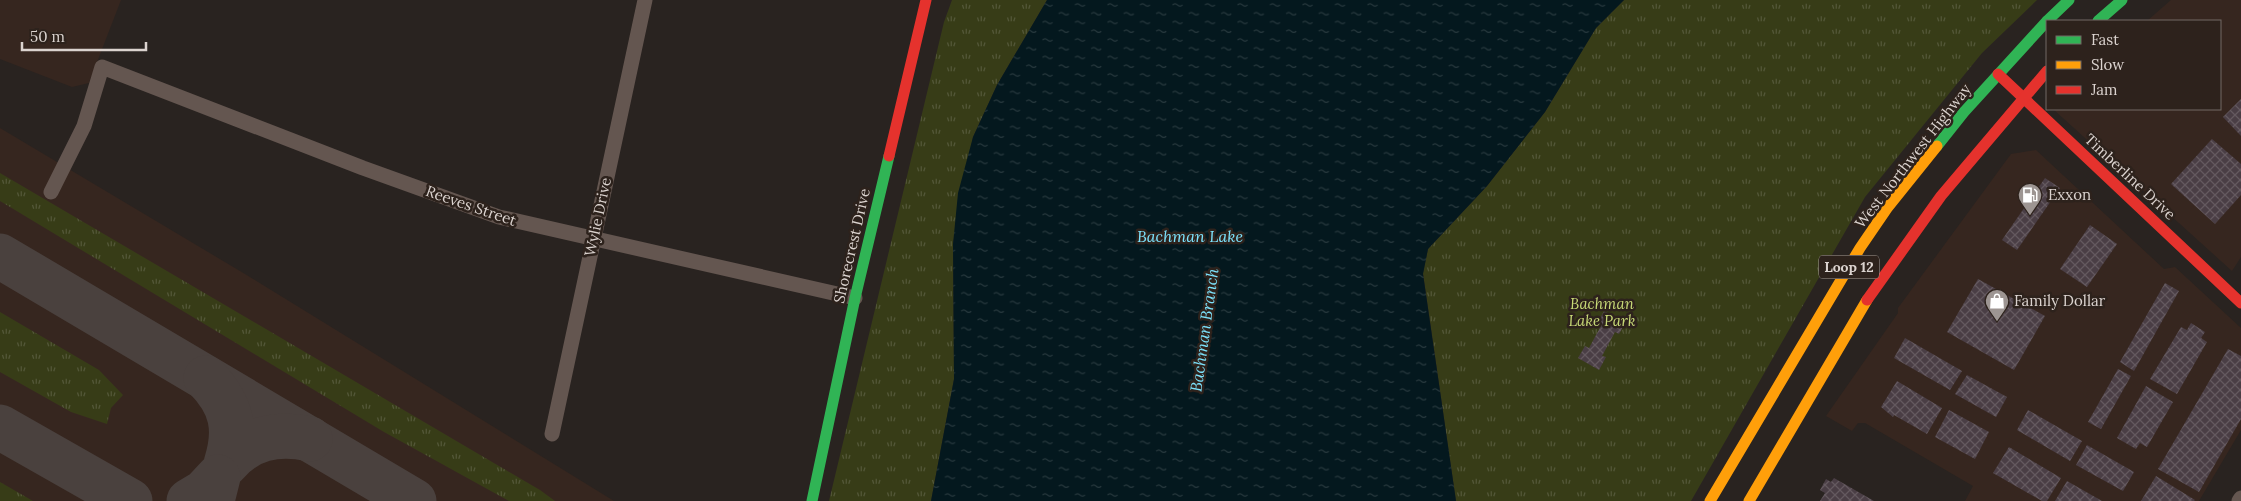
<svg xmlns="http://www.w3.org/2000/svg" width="2241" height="501" font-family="Lora,serif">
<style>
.built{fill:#36261f}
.grass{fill:url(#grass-tufts)}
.water{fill:url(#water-ripples)}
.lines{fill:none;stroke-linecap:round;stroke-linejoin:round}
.taxiway{stroke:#4a413e;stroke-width:45}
.building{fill:url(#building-cross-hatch)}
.street{stroke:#645650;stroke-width:15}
.fast{stroke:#30b455;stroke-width:11}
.slow{stroke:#ff9f0a;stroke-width:11}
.jam{stroke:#e5322d;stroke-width:11}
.labels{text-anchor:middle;stroke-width:5;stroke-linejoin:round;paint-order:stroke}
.shield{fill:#2d221c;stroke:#a79e99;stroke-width:1}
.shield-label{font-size:14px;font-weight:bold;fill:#dbd3cf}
.street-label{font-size:15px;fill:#dbd3cf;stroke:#2d221c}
.poi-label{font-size:15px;fill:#dbd3cf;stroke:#2d221c;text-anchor:start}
.park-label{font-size:15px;font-style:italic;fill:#c8da77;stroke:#2d221c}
.water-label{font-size:16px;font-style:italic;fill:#7ce2fc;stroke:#2d221c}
</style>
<defs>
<pattern id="grass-tufts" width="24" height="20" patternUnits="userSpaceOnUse" patternTransform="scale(1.25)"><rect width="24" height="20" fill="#373c17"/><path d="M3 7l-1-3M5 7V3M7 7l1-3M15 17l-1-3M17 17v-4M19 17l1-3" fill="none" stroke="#535738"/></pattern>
<pattern id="water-ripples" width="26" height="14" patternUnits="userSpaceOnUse" patternTransform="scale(1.25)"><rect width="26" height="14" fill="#04181e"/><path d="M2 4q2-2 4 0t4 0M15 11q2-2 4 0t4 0" fill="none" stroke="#28393e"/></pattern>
<pattern id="building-cross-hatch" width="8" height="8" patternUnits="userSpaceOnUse" patternTransform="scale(1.25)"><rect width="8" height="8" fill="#4a3e45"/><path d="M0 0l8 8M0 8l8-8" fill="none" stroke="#64595f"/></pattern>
</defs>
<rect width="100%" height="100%" fill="#292320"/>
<g class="built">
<path d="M0,0h121l-32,83 -17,4 -72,-28z"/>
<path d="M2171,0h70v257l-9,14 -179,-162h167v-88h-73z"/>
<path d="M0,128l245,146 369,227h-614z"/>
<path d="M2036,150l128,119 11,-2 66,61v102l-42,71h-234l8,-15 -108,-63h-7l-6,8 -26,-15 72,-103v-5l113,-154z"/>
</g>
<g class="grass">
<path d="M952,0h95l-50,85 -24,52 -20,107 1,135 -23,122h-102l115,-479z"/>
<path d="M1624,0h413l-55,53 -117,144 -174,304h-235l-33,-228 5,-24 59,-63 58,-74 51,-84z"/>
<path d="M0,173l540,317 15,11h-46l-125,-69 -384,-231z"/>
<path d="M0,312l99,58 24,25 -12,13 -4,16 -36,-12 -71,-40z"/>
<path d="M0,482l33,19h-33z"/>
</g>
<path class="water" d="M1047,0h577l-28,28 -51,84 -58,74 -59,63 -5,25 33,227h-525l23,-122 -1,-135 5,-51 15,-56 24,-52z"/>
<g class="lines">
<g class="taxiway">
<path d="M0,256l414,245"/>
<path d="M206,378c26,27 31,51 20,86 22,-26 51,-32 84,-25"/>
<path d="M0,427l130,74"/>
<path d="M189,501l15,-9 14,-15 -6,24"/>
</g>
</g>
<g class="building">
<path d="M2241,99v37l-18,-19z"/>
<path d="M2212,139l29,25v31l-26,29 -44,-40z"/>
<path d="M2045,178l15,10 -43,62 -15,-10z"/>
<path d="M2090,225l27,19 -30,43 -27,-18z"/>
<path d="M1978,279l67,37 -31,54 -67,-38z"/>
<path d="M2165,283l14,8 -45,80 -14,-9z"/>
<path d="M1604,311l21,12 -6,11 -4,-2 -13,24 4,1 -7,13 -21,-12 7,-12 4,2 13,-24 -4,-2z"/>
<path d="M2191,323l14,9 -4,6 6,4 -30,52 -27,-15 31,-52 6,3z"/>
<path d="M1905,338l57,33 -12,19 -56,-32z"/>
<path d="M2228,349l13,7v63l-42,73 -41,-23z"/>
<path d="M2118,369l13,7 -30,53 -13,-7z"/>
<path d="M1967,375l40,22 -11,20 -41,-23z"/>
<path d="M1897,381l45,27 -15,26 -33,-19 -1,2 -12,-10z"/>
<path d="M2146,386l27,16 -26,45 -7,-4 -4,6 -19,-11z"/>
<path d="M1949,410l40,22 -14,27 -40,-22z"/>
<path d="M2028,410l54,31 -12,20 -53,-31z"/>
<path d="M2087,445l47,27 -11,19 -47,-26z"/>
<path d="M2009,447l52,31 -14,23h-5l-49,-28z"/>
<path d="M2156,476l39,24 -1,1h-53z"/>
<path d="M1834,478l40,23h-54l5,-8 -5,-3 6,-11 5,3z"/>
<path d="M2067,481l35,20h-47z"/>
</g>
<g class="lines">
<g class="street">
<path d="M51,192l33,-66 18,-59 261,101 136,49 356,81"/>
<path d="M552,434l93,-434"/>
<path d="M2239,501l2,-3"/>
</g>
<g class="fast">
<path d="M2047,21l22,-21"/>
<path d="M2098,21l24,-21"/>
<path d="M1937,146l27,-34 83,-91"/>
<path d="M812,501l43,-203 34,-142"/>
</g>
<g class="slow">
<path d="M1710,501l150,-253 28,-41 49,-61"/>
<path d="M1749,501l118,-201"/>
</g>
<g class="jam">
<path d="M1998,74l243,229"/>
<path d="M889,156l37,-156"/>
<path d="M1867,300l74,-104 106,-125"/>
</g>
</g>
<defs>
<g id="fuel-pin" transform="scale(1.25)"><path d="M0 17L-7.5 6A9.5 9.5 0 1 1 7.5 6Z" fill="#9d9592" stroke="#2d221c"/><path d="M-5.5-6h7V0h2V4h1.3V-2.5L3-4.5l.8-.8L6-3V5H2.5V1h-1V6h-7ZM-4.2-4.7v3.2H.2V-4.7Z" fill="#fff"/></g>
<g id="shop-pin" transform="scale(1.25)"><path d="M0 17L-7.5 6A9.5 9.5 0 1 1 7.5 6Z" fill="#9d9592" stroke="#2d221c"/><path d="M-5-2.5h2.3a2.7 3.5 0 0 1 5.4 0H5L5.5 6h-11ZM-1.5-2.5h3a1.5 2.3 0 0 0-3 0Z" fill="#fff"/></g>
</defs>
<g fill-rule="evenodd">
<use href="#fuel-pin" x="2030" y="195"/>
<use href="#shop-pin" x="1997" y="301"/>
</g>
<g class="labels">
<rect class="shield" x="1819" y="255.5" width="60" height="23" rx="4"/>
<g class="shield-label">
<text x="1849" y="272">Loop 12</text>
</g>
<g class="street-label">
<text transform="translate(1913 156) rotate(-52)" y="5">West Northwest Highway</text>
<text transform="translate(2130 177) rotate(43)" y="5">Timberline Drive</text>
<text transform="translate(471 206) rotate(19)" y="5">Reeves Street</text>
<text transform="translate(598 217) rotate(-78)" y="5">Wylie Drive</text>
<text transform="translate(852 246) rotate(-77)" y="5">Shorecrest Drive</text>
</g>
<g class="poi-label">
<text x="2048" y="200">Exxon</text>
<text x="2014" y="306">Family Dollar</text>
</g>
<g class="park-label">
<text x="1602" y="309">Bachman<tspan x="1602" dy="17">Lake Park</tspan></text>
</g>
<g class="water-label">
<text x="1190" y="242">Bachman Lake</text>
<text transform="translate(1204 330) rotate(-82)" y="6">Bachman Branch</text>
</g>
</g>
<rect x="2046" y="20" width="175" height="90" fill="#2d221c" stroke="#736964"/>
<rect x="2056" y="36" width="25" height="8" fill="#30b455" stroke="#736964"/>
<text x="2091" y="45" font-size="15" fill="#dbd3cf">Fast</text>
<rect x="2056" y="61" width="25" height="8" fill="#ff9f0a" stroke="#736964"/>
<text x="2091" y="70" font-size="15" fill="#dbd3cf">Slow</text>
<rect x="2056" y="86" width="25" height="8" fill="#e5322d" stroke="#736964"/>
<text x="2091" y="95" font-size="15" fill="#dbd3cf">Jam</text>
<path d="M22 42v8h124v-8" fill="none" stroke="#dbd3cf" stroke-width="2.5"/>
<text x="30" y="42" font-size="15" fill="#dbd3cf" stroke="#2d221c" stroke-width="4" paint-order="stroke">50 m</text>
</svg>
